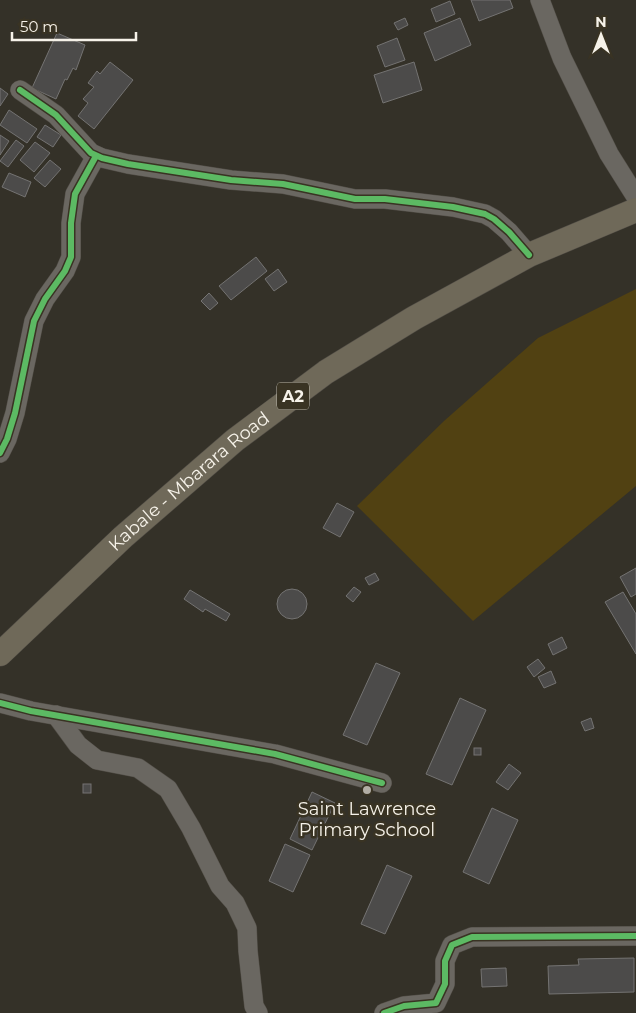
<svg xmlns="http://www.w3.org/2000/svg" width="636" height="1013" font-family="Montserrat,sans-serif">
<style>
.green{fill:#514112}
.building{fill:#4c4b4a;stroke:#747372}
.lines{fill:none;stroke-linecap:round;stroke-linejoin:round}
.minor-casing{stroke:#504c45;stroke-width:20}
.major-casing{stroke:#504c45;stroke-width:25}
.minor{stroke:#6a6761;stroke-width:19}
.major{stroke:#6f6959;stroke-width:24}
.cycleway-casing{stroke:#393323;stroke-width:9}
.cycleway{stroke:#5cba63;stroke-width:6}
.poi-dot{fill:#b2aea5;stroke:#393323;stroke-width:2}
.labels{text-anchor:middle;stroke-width:5;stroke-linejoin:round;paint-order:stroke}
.shield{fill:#393323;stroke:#bdb9ae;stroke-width:1}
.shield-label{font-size:16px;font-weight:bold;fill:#f6f2e9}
.street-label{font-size:18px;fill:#f6f2e9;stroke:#393323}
.poi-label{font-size:18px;fill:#f6f2e9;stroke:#393323}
</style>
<rect width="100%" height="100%" fill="#343128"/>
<path class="green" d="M636,289v197l-163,135 -116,-115 87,-85 94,-83z"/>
<g class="building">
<path d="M471,0h39l3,8 -34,13z"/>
<path d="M450,1l5,13 -19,8 -5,-13z"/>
<path d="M405,18l3,7 -10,5 -4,-7z"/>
<path d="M460,18l11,27 -36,16 -11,-28z"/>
<path d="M57,33l28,12 -9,25 -3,-2 -6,12 -2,-1 -9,20 -24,-11z"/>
<path d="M397,38l8,22 -20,7 -8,-21z"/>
<path d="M110,62l23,18 -39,49 -16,-13 10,-13 -5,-4 11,-12 -6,-4 9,-12 3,3z"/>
<path d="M414,62l8,28 -39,13 -9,-28z"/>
<path d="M0,88l8,6 -8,12z"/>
<path d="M9,110l28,19 -10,14 -27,-18z"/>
<path d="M45,125l16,10 -8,12 -16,-10z"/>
<path d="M0,135l9,6 -9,14z"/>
<path d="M16,140l8,6 -16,21 -8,-6z"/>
<path d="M35,142l15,11 -16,19 -14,-12z"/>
<path d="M50,160l11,9 -16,18 -11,-9z"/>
<path d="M9,173l22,9 -6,15 -23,-10z"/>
<path d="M256,257l11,14 -36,29 -12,-14z"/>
<path d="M278,269l9,13 -13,9 -9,-12z"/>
<path d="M209,293l9,10 -8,7 -9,-9z"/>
<path d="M337,503l17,9 -14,25 -17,-9z"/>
<path d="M636,568v26l-5,3 -11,-20z"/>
<path d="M375,573l4,7 -10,5 -4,-7z"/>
<path d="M354,587l7,5 -8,10 -7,-6z"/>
<circle cx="292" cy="604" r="15"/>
<path d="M190,590l40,24 -4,7 -21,-12 -2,3 -19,-13z"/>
<path d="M623,592l13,22v40l-31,-52z"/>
<path d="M562,637l5,11 -14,7 -5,-11z"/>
<path d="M538,659l7,9 -11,9 -7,-10z"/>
<path d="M376,663l24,10 -33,72 -24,-10z"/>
<path d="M551,671l5,12 -12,5 -6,-11z"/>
<path d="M460,698l26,12 -34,75 -26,-11z"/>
<path d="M591,718l3,10 -9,3 -4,-9z"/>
<rect x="474" y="748" width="7" height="7"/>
<path d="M509,764l12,9 -13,17 -12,-8z"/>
<rect x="83" y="784" width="8" height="9"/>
<path d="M312,792l23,11 -23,47 -22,-11z"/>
<path d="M492,808l26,12 -29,64 -26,-12z"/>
<path d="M285,844l25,11 -17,37 -24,-11z"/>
<path d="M387,865l25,11 -27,58 -24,-10z"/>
<path d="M634,958v34l-85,2 -1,-28 31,-1 -1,-6z"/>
<path d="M506,968l1,18 -25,1 -1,-18z"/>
</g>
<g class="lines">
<g class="minor-casing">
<g id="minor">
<path d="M540,0l22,58 47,96 27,43"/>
<path d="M20,90l36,25 35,38 11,5 26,6 103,16 52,4 72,15h30l68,8 32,7 9,5 15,13 20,23"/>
<path d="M0,453l7,-14 8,-26 19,-92 11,-22 20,-28 6,-14v-34l4,-29 21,-38"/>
<path d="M0,703l31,8 244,43 107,29"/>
<path d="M56,715l22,30 19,15 41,8 30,21 23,39 29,58 15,17 12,25 1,23 6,55 4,7"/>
<path d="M384,1013l20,-7 32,-3 9,-19v-23l7,-16 20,-8 164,-1"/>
</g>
</g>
<g class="major-casing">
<g id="major">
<path id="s1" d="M0,654l123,-117 112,-97 91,-68 88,-54 115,-63 107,-45"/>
</g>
</g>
<use href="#minor" class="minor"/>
<use href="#major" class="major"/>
<g class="cycleway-casing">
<g id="cycleway">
<path d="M20,90l36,25 35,38 11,5 26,6 103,16 52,4 72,15h30l68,8 32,7 9,5 15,13 20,23"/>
<path d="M0,453l7,-14 8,-26 19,-92 11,-22 20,-28 6,-14v-34l4,-29 21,-38"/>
<path d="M0,703l31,8 244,43 107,29"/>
<path d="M384,1013l20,-7 32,-3 9,-19v-23l7,-16 20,-8 164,-1"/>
</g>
</g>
<use href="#cycleway" class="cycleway"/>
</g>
<circle class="poi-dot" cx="367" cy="790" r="5"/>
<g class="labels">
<rect class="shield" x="277" y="382.5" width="32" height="27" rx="4"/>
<g class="shield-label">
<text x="293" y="402">A2</text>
</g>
<g class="street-label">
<text dy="6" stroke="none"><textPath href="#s1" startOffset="256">Kabale - Mbarara Road</textPath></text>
</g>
<g class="poi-label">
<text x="367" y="815">Saint Lawrence<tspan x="367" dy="21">Primary School</tspan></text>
</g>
</g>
<g transform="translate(601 35)" stroke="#393323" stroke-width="4" paint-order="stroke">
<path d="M0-4L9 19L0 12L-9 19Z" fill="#f6f2e9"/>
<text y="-8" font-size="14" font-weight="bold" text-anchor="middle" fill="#f6f2e9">N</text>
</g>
<path d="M12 32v8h124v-8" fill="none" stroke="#f6f2e9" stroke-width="2.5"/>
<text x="20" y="32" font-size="15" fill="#f6f2e9" stroke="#393323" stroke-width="4" paint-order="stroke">50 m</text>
</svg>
